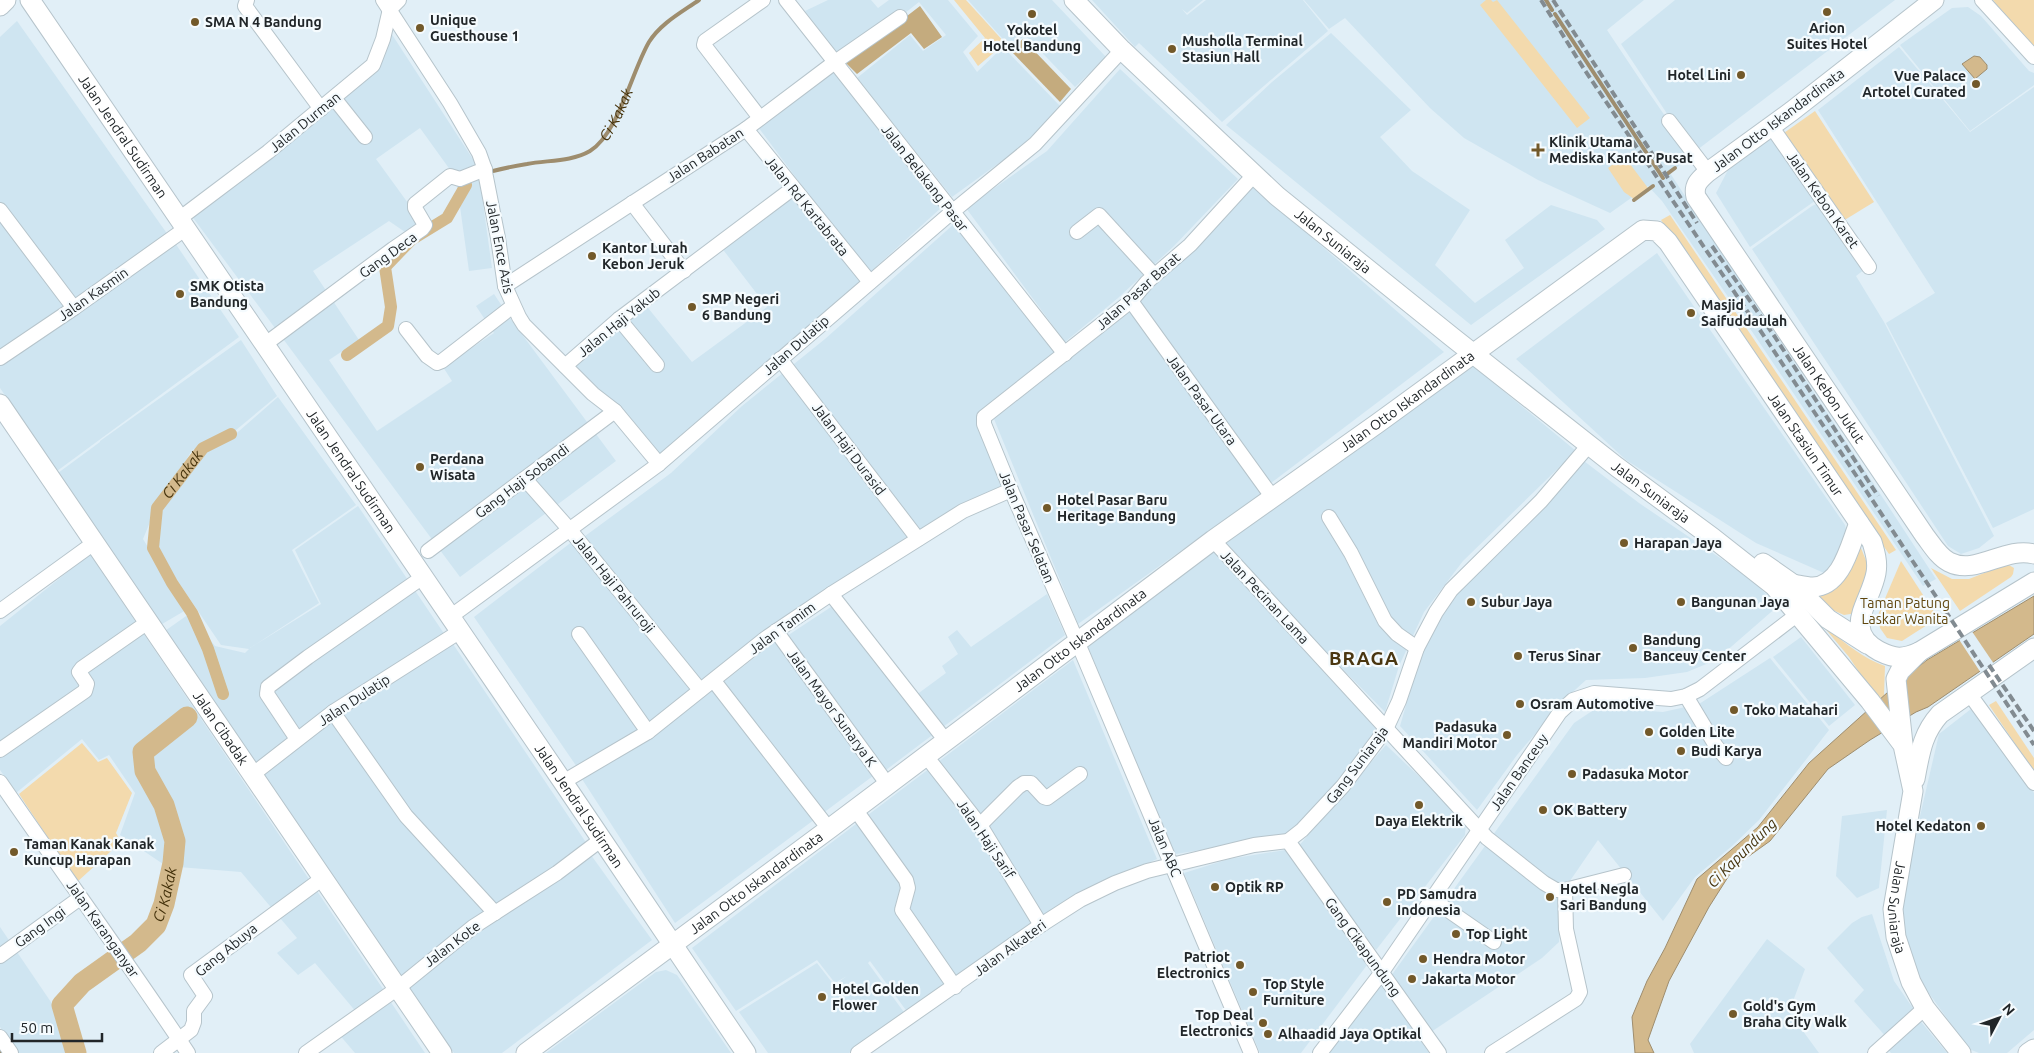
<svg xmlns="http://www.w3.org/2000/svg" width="2034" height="1053" font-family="Ubuntu,sans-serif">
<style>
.built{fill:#cfe5f1}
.green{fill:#f3daad}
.forest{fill:#c4ab7e}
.water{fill:#d3b98c;stroke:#9e8d6e}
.pier{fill:#e1eff7}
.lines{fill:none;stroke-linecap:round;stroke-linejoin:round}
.stream{stroke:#9e8d6e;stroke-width:4}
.canal{stroke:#d3b98c;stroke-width:12}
.river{stroke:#d3b98c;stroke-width:21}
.minor-casing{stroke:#b6c4cb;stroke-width:16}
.major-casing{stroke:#b6c4cb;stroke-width:21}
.minor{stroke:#fff;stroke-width:14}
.major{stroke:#fff;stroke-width:19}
.rail{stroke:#828b91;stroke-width:4;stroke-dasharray:8 4;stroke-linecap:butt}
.poi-dot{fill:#72592a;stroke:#f5fbfe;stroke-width:2}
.labels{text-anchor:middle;stroke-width:4.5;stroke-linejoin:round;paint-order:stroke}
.poi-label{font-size:14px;font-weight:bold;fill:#212629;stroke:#f5fbfe;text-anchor:start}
.street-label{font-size:14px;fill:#212629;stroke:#f5fbfe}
.park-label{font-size:14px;fill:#60460e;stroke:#f5fbfe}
.water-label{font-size:15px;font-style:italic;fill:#44320c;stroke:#f5fbfe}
.district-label{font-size:19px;font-weight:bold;letter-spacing:1px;fill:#4a3610;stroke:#f5fbfe}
</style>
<rect width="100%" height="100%" fill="#e1eff7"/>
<g class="built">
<path d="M828,0h43l7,8 11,-8h59l30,36 -15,16 14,20 26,-25 57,59 -28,33 -80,58 -95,-119 53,-43 13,16 23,-16 -27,-33 -76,60 -38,-51z"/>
<path d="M968,0h84l54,57 -31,30 -50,-52 -15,12z"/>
<path d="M1092,0h111l-16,13 -5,-4 5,6 19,-15h97l25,31 -106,91 -83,-79 -4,4z"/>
<path d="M1304,0h340l-37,30 38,57 47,68 -22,18 266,406 -13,7 -170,-253 -91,-132 -14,-15 -38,27 -72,-33 -74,-42 -34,-30 -85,-90 -16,11z"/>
<path d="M1675,0h220l-202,153 -72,-109z"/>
<path d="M1968,7l13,9 48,55 5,2v12l-64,46 -70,-86 52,-37z"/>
<path d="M17,21l151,214 -168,114v-312z"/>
<path d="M391,33l87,134 14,101 -23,3 -13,-93 -36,-50 -44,31 45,62 -16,11 -16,-11 -76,50 46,69 -30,20 48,71 75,-50 -9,-14 51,-34 -18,-27 18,-12 18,27 104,140 -156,116 -272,-366 189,-141 4,-31z"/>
<path d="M1331,33l80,77 -31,27 32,34 58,39 -35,55 40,38 49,-35 -19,-28 46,-35 46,15 8,9 -134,96 -245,-200 46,-43z"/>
<path d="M1899,47l71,85 64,-45v422l-41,19 -107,-205 49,-30 -117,-183z"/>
<path d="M831,68l111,139 -74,67 -110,-147z"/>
<path d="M1120,69l118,110 -64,67 -56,52 -53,44 -99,-134 81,-57z"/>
<path d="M1775,135l44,63 -69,49 -34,-54 12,-23z"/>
<path d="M1250,184l194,168 -173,131 -138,-184z"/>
<path d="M790,194l74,87 -207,175 -86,-89 73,-64 48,59 75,-55 -46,-60z"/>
<path d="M1823,201l46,65 -13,10 28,46 110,214 -15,12 -18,6 -13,-8 -196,-297 60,-43z"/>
<path d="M954,224l102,130 -80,65 30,65 -234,144 -71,52 -120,-141 90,-66 71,-67 83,-67z"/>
<path d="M175,243l64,94 -182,134 -57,-83v-24z"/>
<path d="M1657,253l188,272 3,14 -15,31 -9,3 -68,-30 -130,-83 -110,-101z"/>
<path d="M1132,310l130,183 -184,131 -84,-205z"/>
<path d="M241,340l36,56 -47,39 -38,15 -42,72 -7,17 43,71 -29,17 -99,-154 42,-31v-1z"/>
<path d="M1472,365l104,86 -113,110 -39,51 -25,54 -14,46 -164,-166z"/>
<path d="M278,397l78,108 -64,45 27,53 -69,45 71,-44 -26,-54 63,-44 89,132 -81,50 -112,76 -92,-131 27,-19 26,32 30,7 4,-4 -28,-4 -67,-99 -3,-15 45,-79 35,-14z"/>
<path d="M1580,458l59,45 112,76 27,27 -62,54 -29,12 -42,6 -59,2 -21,19 -48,56 -40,55 -77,-84 29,-100 34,-41z"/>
<path d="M573,541l124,148 -26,23 -94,55 -103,-150z"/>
<path d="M1213,551l165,180 -54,67 -37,38 -111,18 -5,-6 -83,-201z"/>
<path d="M90,554l297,441 -30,18 -42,-50 -17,12 -21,-22 20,-15 -56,-66 -75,-6 -46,-31 15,-42 -26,-38 -10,5 -17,-21 -66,54 -16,-23v-144z"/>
<path d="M1047,594l18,41 -183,138 -95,-137 47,-31 74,96 38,-28 -4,-7 16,-12 -10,-17 9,-7 14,17z"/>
<path d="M781,637l96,136 -202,150 -93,-144 80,-49z"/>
<path d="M1801,637l54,68 -26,21 -56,-69z"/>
<path d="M453,644l136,203 -95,61 -57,-69 -44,-44 -52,-82z"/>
<path d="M1770,658l59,72 -70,90 -27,26 -37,31 -32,44 -65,-81 -37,54 -2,48 -17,16 -111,74 -40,-56 183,-253 24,-16 65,5 36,-8z"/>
<path d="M1073,660l84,199 -92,42 -157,112 -38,-52 -2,2 38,52 -57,38h-81l-29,-41 78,-49 17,22 13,-9 -12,7 -18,-23 -81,51 -44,-63z"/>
<path d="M1971,709l63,84v237l-27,23h-28l-10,-4 -56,-78 -12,-43v-30l38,-164z"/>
<path d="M334,718l66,99 86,96 -84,65 -141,-208z"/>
<path d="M1386,745l80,76 -1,14 -89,115 -79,-102z"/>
<path d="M1887,810l-8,78 -22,10 -21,-22 6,-60z"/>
<path d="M1285,850l85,111 -69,92h-41l-76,-180 45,-14z"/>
<path d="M591,855l61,85 -150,113h-48l-50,-71z"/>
<path d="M1872,914l22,67 23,33 -28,26 -35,-39 10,-11 -37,-42 25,-25 10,-6z"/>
<path d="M0,927l59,87 13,27 -2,12h-52l-18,-26z"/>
<path d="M1767,939l38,30 -16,43 30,41h-125l-4,-9z"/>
<path d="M666,970l11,5 54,78h-185l110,-81z"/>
<path d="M1382,984l47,69h-101z"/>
<path d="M388,998l37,55h-70l-17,-20z"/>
<path d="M1917,1017l30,36h-56l-5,-6z"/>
</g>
<g class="green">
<path d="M954,0h12l39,43 -27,23 -9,-13 16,-15z"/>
<path d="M1486,0h5l2,2 4,-2 93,118 -13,10 -97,-123z"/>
<path d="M1993,0h41v53l-1,-1z"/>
<path d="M1815,111l59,91 -31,19 -62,-86z"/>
<path d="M1624,156l24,32 -14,11 -10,-7 -16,-24z"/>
<path d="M1670,215l226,335 -7,4 -228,-334z"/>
<path d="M1861,548l10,25 -14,40 -13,2 -16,-7 -16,-13 41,-46z"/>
<path d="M1901,561l37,57 -36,23 -15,-3 -7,-10 -2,-13z"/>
<path d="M2007,564l7,4 -1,6 -2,3 -51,34 -29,-43 21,11h17z"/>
<path d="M1778,580c30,28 67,72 107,86l-1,30 -4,2 -5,-2 -26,-39 -21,-25z"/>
<path d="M1996,701l38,57v14l-45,-67z"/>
<path d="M82,743l16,19 9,-4 25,35 -16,40 5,9 -44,40 -58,-88z"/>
</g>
<g class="forest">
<path d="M920,6l22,31 -18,12 -13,-16 -54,41 -11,-11z"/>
<path d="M1023,39l48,50 -11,13 -50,-52z"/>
</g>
<g class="water">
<path d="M1974,56l6,1 7,8v4l-12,10 -13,-15z"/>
<path d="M2034,596v38l-106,73 -12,5 -46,28 -42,29 -58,72 -35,25 -26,41 -40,74 -21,59 6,13h-19l-3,-36 15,-36 18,-33 32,-69 61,-52 51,-64 89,-80 29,-23z"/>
</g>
<path class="pier" d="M1971,630l23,34 -13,9 -23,-35z"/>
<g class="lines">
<g class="stream">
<path d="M1546,0l6,10"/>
<path d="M1555,14l108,164"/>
<path id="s1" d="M493,171c11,-3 22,-5 34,-7 20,-4 44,-2 63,-13 28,-17 42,-80 59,-109 12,-19 33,-30 50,-42"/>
<path d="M1667,174l8,-6"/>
<path d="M1634,200l19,-14"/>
<path d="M0,1052l1,1"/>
</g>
<g class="canal">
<path d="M347,355l41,-29 3,-19 -6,-40 26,-27 36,-22 19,-33"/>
<path id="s2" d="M223,694l-15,-45 -16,-36 -20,-30 -19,-35 4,-40 46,-60 28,-14"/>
</g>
<path class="river" id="s3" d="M76,1053l-14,-48 20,-22 56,-40 18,-18 8,-21 9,-41 2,-22 -11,-36 -19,-34 -2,-19 44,-35"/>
<g class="minor-casing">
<g id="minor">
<path d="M247,0l-2,6 76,103"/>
<path d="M383,0l67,103 29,50 5,14 14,71 7,48 14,31 5,8 69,69 22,17 44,53"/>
<path d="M786,0l279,354"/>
<path d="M1982,0l52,57"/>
<path d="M334,98l31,39"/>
<path d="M760,118l-56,-73 1,-4 58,-41"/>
<path d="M1669,121l39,51"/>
<path d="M1771,126l98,141"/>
<path d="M746,129l124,153"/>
<path d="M632,203l52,68"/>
<path d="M0,210l74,98"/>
<path d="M179,219l89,-67 105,-87 10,-26 7,-30 9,-9"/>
<path d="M1077,232l22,-17 55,60"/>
<path d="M505,286l241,-157 89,-67 65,-45"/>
<path d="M1131,301l142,197"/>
<path d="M619,319l38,46"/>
<path d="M406,329l21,27 10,7 5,-2 71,-55"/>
<path d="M264,345l129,-96 29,-20 3,-4 -10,-17v-4l35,-28 10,3 25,-10"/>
<path d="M0,358l74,-50 111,-79"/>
<path d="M780,359l138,180"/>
<path d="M565,366l54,-47 173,-130"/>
<path d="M525,479l45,51 130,160"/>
<path d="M1329,517l22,36 34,68 12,13 20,14"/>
<path d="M1213,540l274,298 57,45 12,7h9l59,-15"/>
<path d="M428,551l187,-140"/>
<path d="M831,594l115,147"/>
<path d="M0,611l94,-68"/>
<path d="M450,617l209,-153 293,-252 83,-68 87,-94"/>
<path d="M776,631l112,154"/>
<path d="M579,634l69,98"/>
<path d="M714,681l115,148"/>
<path d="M1968,692l66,91"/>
<path d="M1686,696l30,50 10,12"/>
<path d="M333,712l73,104 89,97"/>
<path d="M297,739l-30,-45 1,-7 40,-30 115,-80"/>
<path d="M0,750l85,-59 2,-7 -8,-12 3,-4 66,-46"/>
<path d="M926,756l54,69 61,100"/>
<path d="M252,775l81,-63 126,-80"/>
<path d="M0,782c62,90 127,179 188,271"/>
<path d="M563,782l85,-50 118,-94 65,-44 132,-83 48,-21"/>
<path d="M855,809l51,71 2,8 -6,22 53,77"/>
<path d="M980,825l38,-38 6,-4h7l13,14 3,1 33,-24"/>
<path d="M1288,841l151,212"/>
<path d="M1432,899l62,43"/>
<path d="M0,956l80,-58"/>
<path d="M0,1037l11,16"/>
<path d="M161,1053l30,-23 3,-8v-11l11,-15 -14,-21 132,-97"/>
<path d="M306,1053l92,-65 75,-61 84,-54 45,-34"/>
<path d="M858,1053l183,-128 39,-25 35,-17 32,-12 107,-26 34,-4 14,-11 41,-44 43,-57 13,-28 18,-53 19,-36 15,-22 90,-89 48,-56"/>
<path d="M1251,1053l-168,-398 -72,-165 -27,-66v-7l147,-116 16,-19 43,-37 64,-70"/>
<path d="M1320,1053l62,-81 178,-260 13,-12 21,-7 77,6 15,-3 14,-7 98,-75"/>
<path d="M1492,1053l84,-54 4,-7 -14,-63 -1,-39"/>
<path d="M1875,1053l50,-45"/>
</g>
</g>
<g class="major-casing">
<g id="major">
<path id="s4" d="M30,0l533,782 183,271"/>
<path id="s5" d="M1074,0l48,50 155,146 175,141 165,130 96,71 61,48 96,115 33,44 10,46 -20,118 3,28 15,45 14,26 36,45"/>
<path id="s6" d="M1934,0l-142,111 -84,61c-9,8 -15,13 -12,25l229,339c7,9 14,21 24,26 27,14 56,-16 85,-8"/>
<path d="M0,6l6,-6"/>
<path id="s7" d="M0,404l442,649"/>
<path d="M1763,563l30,21 35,35 39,25"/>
<path d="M1793,584c6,1 13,3 20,3 29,-1 37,-42 46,-64"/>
<path d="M1903,744l-7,-65 4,-8 19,-19 115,-70"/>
<path d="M1915,779c5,-26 7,-45 25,-65l94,-66"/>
<path id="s8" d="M526,1053l303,-224 384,-289 165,-117 265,-193 14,1 11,11 204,300c3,10 6,20 4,31 -5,29 -35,57 3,78 16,8 24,8 40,1"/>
<path d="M2028,1053l6,-4"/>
</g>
</g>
<use href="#minor" class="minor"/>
<use href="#major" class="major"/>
<g class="rail">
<path d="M1541,0l43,69 184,273 266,403"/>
<path d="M1553,0l144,223"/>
<path d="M1712,246l63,91 103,159"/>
<path d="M1989,665l45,66"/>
</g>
</g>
<g class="poi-dot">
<circle cx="1827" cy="12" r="5"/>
<circle cx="1032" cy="14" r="5"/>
<circle cx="195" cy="22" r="5"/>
<circle cx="420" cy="28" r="5"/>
<circle cx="1172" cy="49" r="5"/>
<circle cx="1741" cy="75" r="5"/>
<circle cx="1976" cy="84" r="5"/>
<path d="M1535.5 142.5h5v5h5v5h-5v5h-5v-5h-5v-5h5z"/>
<circle cx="592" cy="256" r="5"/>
<circle cx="180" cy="294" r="5"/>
<circle cx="692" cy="307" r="5"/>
<circle cx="1691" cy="313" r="5"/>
<circle cx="420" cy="467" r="5"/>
<circle cx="1047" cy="508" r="5"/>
<circle cx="1624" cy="543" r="5"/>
<circle cx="1471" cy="602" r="5"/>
<circle cx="1681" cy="602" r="5"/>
<circle cx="1633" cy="648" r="5"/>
<circle cx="1518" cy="656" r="5"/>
<circle cx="1520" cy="704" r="5"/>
<circle cx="1734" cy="710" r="5"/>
<circle cx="1649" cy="732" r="5"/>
<circle cx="1507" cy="735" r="5"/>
<circle cx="1681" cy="751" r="5"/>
<circle cx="1572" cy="774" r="5"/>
<circle cx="1419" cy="805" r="5"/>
<circle cx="1543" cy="810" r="5"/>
<circle cx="1981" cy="826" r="5"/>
<circle cx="14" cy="852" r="5"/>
<circle cx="1215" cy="887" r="5"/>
<circle cx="1550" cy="897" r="5"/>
<circle cx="1387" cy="902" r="5"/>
<circle cx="1456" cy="934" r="5"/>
<circle cx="1423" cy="959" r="5"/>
<circle cx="1240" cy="965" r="5"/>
<circle cx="1412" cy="979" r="5"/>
<circle cx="1253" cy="992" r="5"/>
<circle cx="822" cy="997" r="5"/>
<circle cx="1733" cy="1014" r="5"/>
<circle cx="1263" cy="1023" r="5"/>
<circle cx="1268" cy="1034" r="5"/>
</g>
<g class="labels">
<g class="poi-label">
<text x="430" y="25">Unique<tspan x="430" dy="16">Guesthouse 1</tspan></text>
<text x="205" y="27">SMA N 4 Bandung</text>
<text x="1827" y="33" text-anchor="middle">Arion<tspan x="1827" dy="16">Suites Hotel</tspan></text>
<text x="1032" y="35" text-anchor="middle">Yokotel<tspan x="1032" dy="16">Hotel Bandung</tspan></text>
<text x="1182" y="46">Musholla Terminal<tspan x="1182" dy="16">Stasiun Hall</tspan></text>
<text x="1731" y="80" text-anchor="end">Hotel Lini</text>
<text x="1966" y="81" text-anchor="end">Vue Palace<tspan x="1966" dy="16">Artotel Curated</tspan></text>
<text x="1549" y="147">Klinik Utama<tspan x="1549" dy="16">Mediska Kantor Pusat</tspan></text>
<text x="602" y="253">Kantor Lurah<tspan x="602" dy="16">Kebon Jeruk</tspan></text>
<text x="190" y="291">SMK Otista<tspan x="190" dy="16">Bandung</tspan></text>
<text x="702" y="304">SMP Negeri<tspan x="702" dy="16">6 Bandung</tspan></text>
<text x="1701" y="310">Masjid<tspan x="1701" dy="16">Saifuddaulah</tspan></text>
<text x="430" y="464">Perdana<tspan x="430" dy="16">Wisata</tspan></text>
<text x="1057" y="505">Hotel Pasar Baru<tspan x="1057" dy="16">Heritage Bandung</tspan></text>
<text x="1634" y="548">Harapan Jaya</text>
<text x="1481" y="607">Subur Jaya</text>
<text x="1691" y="607">Bangunan Jaya</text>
<text x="1643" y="645">Bandung<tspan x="1643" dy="16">Banceuy Center</tspan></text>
<text x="1528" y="661">Terus Sinar</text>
<text x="1530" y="709">Osram Automotive</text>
<text x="1744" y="715">Toko Matahari</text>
<text x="1497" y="732" text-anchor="end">Padasuka<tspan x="1497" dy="16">Mandiri Motor</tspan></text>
<text x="1659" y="737">Golden Lite</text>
<text x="1691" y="756">Budi Karya</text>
<text x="1582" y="779">Padasuka Motor</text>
<text x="1553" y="815">OK Battery</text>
<text x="1419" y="826" text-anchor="middle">Daya Elektrik</text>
<text x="1971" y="831" text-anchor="end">Hotel Kedaton</text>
<text x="24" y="849">Taman Kanak Kanak<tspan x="24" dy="16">Kuncup Harapan</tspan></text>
<text x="1225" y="892">Optik RP</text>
<text x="1560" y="894">Hotel Negla<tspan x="1560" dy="16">Sari Bandung</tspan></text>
<text x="1397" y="899">PD Samudra<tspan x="1397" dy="16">Indonesia</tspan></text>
<text x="1466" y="939">Top Light</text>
<text x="1230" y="962" text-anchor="end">Patriot<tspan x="1230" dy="16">Electronics</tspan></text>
<text x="1433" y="964">Hendra Motor</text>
<text x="1422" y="984">Jakarta Motor</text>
<text x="1263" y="989">Top Style<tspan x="1263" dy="16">Furniture</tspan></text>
<text x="832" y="994">Hotel Golden<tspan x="832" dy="16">Flower</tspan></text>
<text x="1743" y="1011">Gold's Gym<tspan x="1743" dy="16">Braha City Walk</tspan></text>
<text x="1253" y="1020" text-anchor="end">Top Deal<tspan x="1253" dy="16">Electronics</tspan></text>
<text x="1278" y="1039">Alhaadid Jaya Optikal</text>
</g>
<g class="street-label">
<text transform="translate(1778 120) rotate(-37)" y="5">Jalan Otto Iskandardinata</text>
<text transform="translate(305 122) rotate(-39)" y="5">Jalan Durman</text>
<text dy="5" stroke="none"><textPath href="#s4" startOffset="165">Jalan Jendral Sudirman</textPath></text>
<text transform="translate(705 155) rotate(-33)" y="5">Jalan Babatan</text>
<text transform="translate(925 178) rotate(52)" y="5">Jalan Belakang Pasar</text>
<text transform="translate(1823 200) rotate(55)" y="5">Jalan Kebon Karet</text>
<text transform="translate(807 206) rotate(51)" y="5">Jalan Rd Kartabrata</text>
<text dy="5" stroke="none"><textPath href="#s5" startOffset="354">Jalan Suniaraja</textPath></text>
<text transform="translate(500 247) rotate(79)" y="5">Jalan Ence Azis</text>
<text transform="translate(388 255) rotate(-36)" y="5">Gang Deca</text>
<text transform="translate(1138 291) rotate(-42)" y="5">Jalan Pasar Barat</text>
<text transform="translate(93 294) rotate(-35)" y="5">Jalan Kasmin</text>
<text transform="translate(619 322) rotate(-39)" y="5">Jalan Haji Yakub</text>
<text transform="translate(796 345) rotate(-41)" y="5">Jalan Dulatip</text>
<text dy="5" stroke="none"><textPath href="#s6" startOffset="551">Jalan Kebon Jukut</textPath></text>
<text transform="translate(1202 400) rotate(54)" y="5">Jalan Pasar Utara</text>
<text dy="5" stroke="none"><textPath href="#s8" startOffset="1096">Jalan Otto Iskandardinata</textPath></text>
<text dy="5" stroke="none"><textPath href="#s8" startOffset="1662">Jalan Stasiun Timur</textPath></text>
<text transform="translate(849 449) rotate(53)" y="5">Jalan Haji Durasid</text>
<text dy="5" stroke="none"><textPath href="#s4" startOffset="570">Jalan Jendral Sudirman</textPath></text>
<text transform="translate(522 481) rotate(-37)" y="5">Gang Haji Sobandi</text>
<text dy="5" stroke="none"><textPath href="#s5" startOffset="759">Jalan Suniaraja</textPath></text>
<text transform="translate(1027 527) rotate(67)" y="5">Jalan Pasar Selatan</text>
<text transform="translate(614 584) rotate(51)" y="5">Jalan Haji Pahruroji</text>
<text transform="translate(1265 597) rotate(47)" y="5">Jalan Pecinan Lama</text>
<text transform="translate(782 628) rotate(-36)" y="5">Jalan Tamim</text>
<text dy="5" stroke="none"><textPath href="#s8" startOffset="691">Jalan Otto Iskandardinata</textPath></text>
<text transform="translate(354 700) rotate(-33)" y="5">Jalan Dulatip</text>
<text transform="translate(832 708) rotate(54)" y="5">Jalan Mayor Sunarya K</text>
<text dy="5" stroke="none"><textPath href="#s7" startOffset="392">Jalan Cibadak</textPath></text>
<text transform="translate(1357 765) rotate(-53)" y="5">Gang Suniaraja</text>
<text transform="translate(1519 772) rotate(-55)" y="5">Jalan Banceuy</text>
<text dy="5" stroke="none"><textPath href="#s4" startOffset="975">Jalan Jendral Sudirman</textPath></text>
<text transform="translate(986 839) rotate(56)" y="5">Jalan Haji Sarif</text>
<text transform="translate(1165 847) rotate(67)" y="5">Jalan ABC</text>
<text dy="5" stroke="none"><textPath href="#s8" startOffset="286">Jalan Otto Iskandardinata</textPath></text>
<text dy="5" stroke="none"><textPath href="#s5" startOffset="1284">Jalan Suniaraja</textPath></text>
<text transform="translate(40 927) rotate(-36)" y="5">Gang Ingi</text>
<text transform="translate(103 929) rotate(55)" y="5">Jalan Karanganyar</text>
<text transform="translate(452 944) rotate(-37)" y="5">Jalan Kote</text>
<text transform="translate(1363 947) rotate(54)" y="5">Gang Cikapundung</text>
<text transform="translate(1010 948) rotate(-36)" y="5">Jalan Alkateri</text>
<text transform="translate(226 950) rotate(-39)" y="5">Gang Abuya</text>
</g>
<g class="park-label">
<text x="1905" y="608">Taman Patung<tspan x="1905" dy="16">Laskar Wanita</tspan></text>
</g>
<g class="water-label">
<text dy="5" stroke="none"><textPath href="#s1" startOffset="145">Ci Kakak</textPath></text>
<text dy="5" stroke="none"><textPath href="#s2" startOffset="245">Ci Kakak</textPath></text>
<text transform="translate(1742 853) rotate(-45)" y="5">Ci Kapundung</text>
<text dy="5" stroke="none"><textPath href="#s3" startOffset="206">Ci Kakak</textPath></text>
</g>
<g class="district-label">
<text x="1364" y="665">BRAGA</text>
</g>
</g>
<g transform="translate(1999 1018) rotate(49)" stroke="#f5fbfe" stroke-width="4" paint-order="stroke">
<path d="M0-4L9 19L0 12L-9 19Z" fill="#212629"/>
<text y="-8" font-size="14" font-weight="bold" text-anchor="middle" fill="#212629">N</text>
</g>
<path d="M12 1033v8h90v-8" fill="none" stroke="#212629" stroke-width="2.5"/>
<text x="20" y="1033" font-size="15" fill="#212629" stroke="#f5fbfe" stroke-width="4" paint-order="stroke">50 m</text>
</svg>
